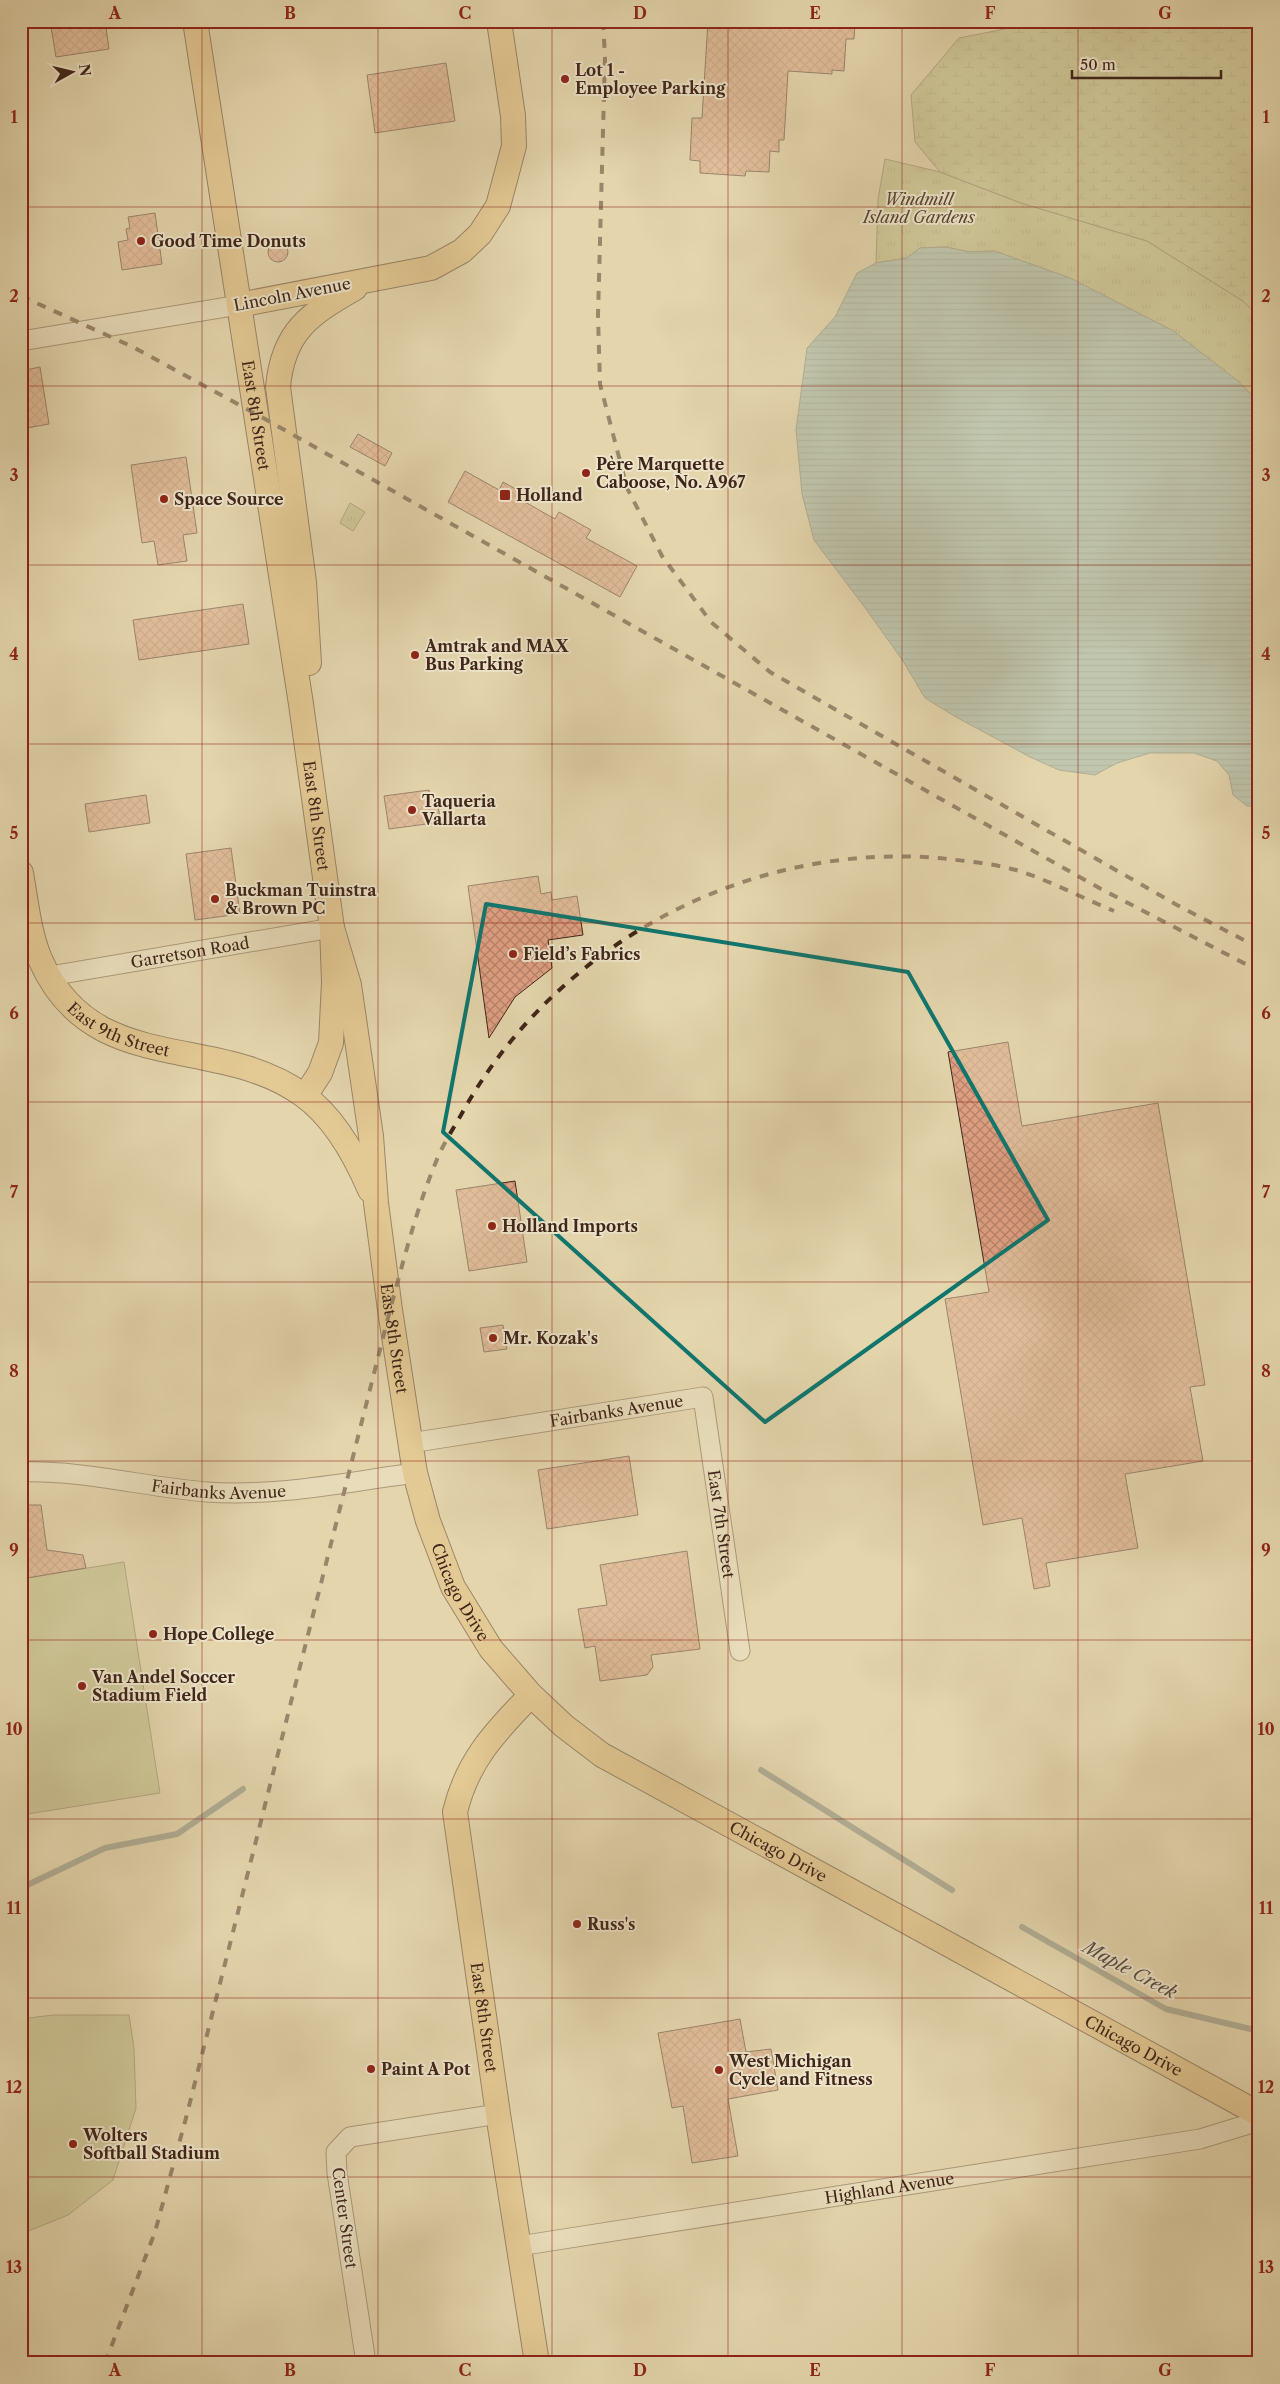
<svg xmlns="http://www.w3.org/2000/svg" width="1280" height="2384" font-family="'Libre Caslon Text',serif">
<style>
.grass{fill:url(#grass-tufts);stroke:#7e7150}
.wetland{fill:url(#wetland-marsh);stroke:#7e7150}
.pitch{fill:#bbbc85;stroke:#7e7150}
.water{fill:url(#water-rules);stroke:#747d75}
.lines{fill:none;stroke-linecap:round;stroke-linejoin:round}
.stream{stroke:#747d75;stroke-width:6}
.building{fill:url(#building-cross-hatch);stroke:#40261a}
.minor-casing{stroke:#69523f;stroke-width:21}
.major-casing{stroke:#40261a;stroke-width:26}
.minor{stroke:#ede4ca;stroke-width:19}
.major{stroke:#e2bb76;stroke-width:24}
.rail{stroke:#40261a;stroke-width:4;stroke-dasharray:9 9;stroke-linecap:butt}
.marked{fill:none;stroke:#0f766e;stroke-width:4;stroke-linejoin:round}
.grid{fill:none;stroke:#8f2418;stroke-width:1;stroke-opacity:0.55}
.poi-dot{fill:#8f2418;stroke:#ede4ca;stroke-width:2}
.labels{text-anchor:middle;stroke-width:4;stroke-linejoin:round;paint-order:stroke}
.poi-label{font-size:16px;font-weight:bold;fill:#40261a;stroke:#ede4ca;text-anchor:start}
.park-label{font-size:16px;font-style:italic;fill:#59442f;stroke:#ede4ca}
.street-label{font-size:16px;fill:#40261a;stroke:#ede4ca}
.water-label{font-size:18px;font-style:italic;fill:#564a40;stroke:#ede4ca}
.neatline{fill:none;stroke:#8f2418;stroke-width:2}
.grid-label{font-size:16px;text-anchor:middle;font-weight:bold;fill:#8f2418}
</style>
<defs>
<pattern id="grass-tufts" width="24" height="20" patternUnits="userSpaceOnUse" patternTransform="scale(1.25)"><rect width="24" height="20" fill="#bbbc85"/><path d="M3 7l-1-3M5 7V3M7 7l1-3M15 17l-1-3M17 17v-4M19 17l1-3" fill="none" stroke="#a2a172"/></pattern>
<pattern id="wetland-marsh" width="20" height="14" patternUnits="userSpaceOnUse" patternTransform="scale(1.25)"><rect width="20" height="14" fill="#bbbc85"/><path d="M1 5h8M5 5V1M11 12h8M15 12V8" fill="none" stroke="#a2a172"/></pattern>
<pattern id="water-rules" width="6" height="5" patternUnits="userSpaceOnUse" patternTransform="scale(1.25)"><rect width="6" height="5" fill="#97b7b2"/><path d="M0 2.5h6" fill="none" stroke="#7d9590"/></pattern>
<pattern id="building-cross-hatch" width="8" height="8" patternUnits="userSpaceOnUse" patternTransform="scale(1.25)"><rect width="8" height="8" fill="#e1a184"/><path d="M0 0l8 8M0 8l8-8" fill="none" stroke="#b8836b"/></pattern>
</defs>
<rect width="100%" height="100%" fill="#e4d6ad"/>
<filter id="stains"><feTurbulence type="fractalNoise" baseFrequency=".004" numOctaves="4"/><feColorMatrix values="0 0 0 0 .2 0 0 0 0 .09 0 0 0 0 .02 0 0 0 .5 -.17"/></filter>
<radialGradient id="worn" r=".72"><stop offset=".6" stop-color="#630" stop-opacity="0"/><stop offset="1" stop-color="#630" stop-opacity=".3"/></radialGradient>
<g class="grass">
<path d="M885,159l55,13 81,31 126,38 96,60 16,16v86l-21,-22 -243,-130 -26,1 -23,-5 -26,1 -13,10 -31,5 2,-64z"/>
<path d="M350,503l15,9 -12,19 -13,-8z"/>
</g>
<path class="wetland" d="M1045,21h214v296l-16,-16 -96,-60 -126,-38 -81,-31 -25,-30 -4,-47 48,-57z"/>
<g class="pitch">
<path d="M124,1562l36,231 -139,22v-236z"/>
<path d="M53,2015h76l5,33 2,60 -23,72 -45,35 -47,19v-215z"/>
</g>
<path class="water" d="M946,247l23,5 26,-1 75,27 102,52 66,51 21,22v404l-12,-1 -14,-11 -4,-20 -12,-14 -23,-8h-44l-33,10 -22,12 -36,-5 -29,-13 -74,-40 -31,-19 -22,-37 -37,-52 -52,-69 -12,-46 -6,-64 11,-82 28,-31 22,-44 19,-10 31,-5 13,-10z"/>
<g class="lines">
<g class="stream">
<path d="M761,1770l191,120"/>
<path d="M21,1888l84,-40 72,-14 66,-45"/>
<path d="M1022,1927l144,82 93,22"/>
</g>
</g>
<g class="building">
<path d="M50,21h55l4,28 -53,8z"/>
<path d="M708,21h147l-1,18h-8l-2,32 -12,-1v4l-44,-3 -4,69h-5v12l-9,-1 -1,21 -23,-1 -1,5 -45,-3v-12l-10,-1 2,-42h10z"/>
<path d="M446,63l9,58 -80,12 -8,-58z"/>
<path d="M155,213l7,51 -40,6 -4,-28 10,-2 -2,-11 4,-1 -2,-11z"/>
<circle cx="278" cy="252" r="10"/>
<path d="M40,367l9,57 -28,5v-58z"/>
<path d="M358,434l34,19 -7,13 -35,-19z"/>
<path d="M186,457l11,76 -14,2 4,26 -29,4 -4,-24 -12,2 -11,-78z"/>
<path d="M465,471l34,19 4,-8 16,9 -3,6 39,22 4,-7 32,18 -5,8 51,28 -17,31 -172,-95z"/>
<path d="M243,604l6,40 -110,16 -6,-40z"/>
<path d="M429,790l2,9h6l3,19h-7l1,5 -45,6 -5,-33z"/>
<path d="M146,795l4,28 -61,9 -4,-28z"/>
<path d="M231,848l9,66 -45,6 -9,-66z"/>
<path d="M538,876l3,18 10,-2 1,8 25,-4 6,39 -35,5 4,28 -37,29 -26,41 -21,-152z"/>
<path d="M1008,1042l14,84 136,-23 47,282 -15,2 13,74 -78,13 13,74 -92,15 4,23 -16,3 -12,-71 -39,7 -38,-226 44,-7 -41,-240z"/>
<path d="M515,1181l12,81 -58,9 -13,-81z"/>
<path d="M503,1325l4,24 -23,3 -4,-24z"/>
<path d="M629,1456l9,59 -91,14 -9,-59z"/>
<path d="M21,1505h20l6,45 36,5 3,13 -65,11z"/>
<path d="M687,1551l13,98 -49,6 2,12 -6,8 -47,6 -5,-35 -10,2 -7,-39 29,-4 -7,-40z"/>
<path d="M740,2019l6,33 25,-3 7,41 -50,9 10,57 -46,7 -9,-57 -11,2 -14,-75z"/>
</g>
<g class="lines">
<g class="minor-casing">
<g id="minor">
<path d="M21,341l218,-36"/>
<path id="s1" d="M50,976l282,-48"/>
<path id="s2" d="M410,1443l293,-46 37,254"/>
<path id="s3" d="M21,1472c63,-2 123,15 186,20 69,5 139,-10 208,-19"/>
<path id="s4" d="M519,2246l681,-107 59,-18"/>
<path d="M366,2363l-29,-190 -1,-21 14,-15 148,-23"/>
</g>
</g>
<g class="major-casing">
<g id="major">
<path id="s5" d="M195,21l106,683 31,224 2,54 -3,61 -11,30 -15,23"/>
<path d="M239,305l192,-37 31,-17 18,-17 18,-28 16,-60 -1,-30 -14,-95"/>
<path d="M309,663l-5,-81 -26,-195c5,-56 32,-73 77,-99"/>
<path id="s6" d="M21,873c5,28 8,60 19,86 52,120 176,73 263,136 31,22 52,60 67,95"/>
<path id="s7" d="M332,928l17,57 22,151 5,67 14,107 25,163 13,48 25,66 38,62 40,46 33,31 38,29 657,359"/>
<path id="s8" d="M531,1695c-36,37 -64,66 -76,117l43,302 39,249"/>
</g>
</g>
<use href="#minor" class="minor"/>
<use href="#major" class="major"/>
<g class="rail">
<path d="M603,21l2,36 -7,258 2,69 27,104 35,68 49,66 59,50 407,233 82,43"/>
<path d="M21,296l112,51 123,67 845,475 158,82"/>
<path d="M105,2363l50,-131 31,-114 204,-808c14,-51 27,-104 48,-153 6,-14 15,-28 23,-42 93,-170 285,-273 478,-257 25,3 52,5 77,12 33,10 66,28 98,41"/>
</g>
</g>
<path d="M0 0H1280V2384H0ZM486,904l422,68 140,248 -283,202 -322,-290z" fill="#e4d6ad" fill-opacity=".55" fill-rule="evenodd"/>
<path class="marked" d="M486,904l422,68 140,248 -283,202 -322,-290z"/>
<path class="grid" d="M202,21v2342M378,21v2342M552,21v2342M728,21v2342M902,21v2342M1078,21v2342M21,207h1238M21,386h1238M21,565h1238M21,744h1238M21,923h1238M21,1102h1238M21,1282h1238M21,1461h1238M21,1640h1238M21,1819h1238M21,1998h1238M21,2177h1238"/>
<g class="poi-dot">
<circle cx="565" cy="79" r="5"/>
<circle cx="141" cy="241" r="5"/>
<circle cx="586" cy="473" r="5"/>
<rect x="499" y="489" width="12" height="12" rx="2.5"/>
<circle cx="164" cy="499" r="5"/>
<circle cx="415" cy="655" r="5"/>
<circle cx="412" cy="810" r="5"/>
<circle cx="215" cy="899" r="5"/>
<circle cx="513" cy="954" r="5"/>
<circle cx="492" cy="1226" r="5"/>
<circle cx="493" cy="1338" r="5"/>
<circle cx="153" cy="1634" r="5"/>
<circle cx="82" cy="1686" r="5"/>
<circle cx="577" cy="1924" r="5"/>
<circle cx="371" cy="2069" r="5"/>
<circle cx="719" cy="2070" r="5"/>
<circle cx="73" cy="2144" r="5"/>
</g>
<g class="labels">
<g class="poi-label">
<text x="575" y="76">Lot 1 -<tspan x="575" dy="18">Employee Parking</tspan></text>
<text x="151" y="247">Good Time Donuts</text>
<text x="596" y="470">Père Marquette<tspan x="596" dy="18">Caboose, No. A967</tspan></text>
<text x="516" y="501">Holland</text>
<text x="174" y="505">Space Source</text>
<text x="425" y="652">Amtrak and MAX<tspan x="425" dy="18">Bus Parking</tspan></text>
<text x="422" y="807">Taqueria<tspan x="422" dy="18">Vallarta</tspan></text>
<text x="225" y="896">Buckman Tuinstra<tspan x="225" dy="18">&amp; Brown PC</tspan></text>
<text x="523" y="960">Field’s Fabrics</text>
<text x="502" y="1232">Holland Imports</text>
<text x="503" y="1344">Mr. Kozak's</text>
<text x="163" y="1640">Hope College</text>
<text x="92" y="1683">Van Andel Soccer<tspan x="92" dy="18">Stadium Field</tspan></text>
<text x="587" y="1930">Russ's</text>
<text x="729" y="2067">West Michigan<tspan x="729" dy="18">Cycle and Fitness</tspan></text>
<text x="381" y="2075">Paint A Pot</text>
<text x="83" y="2141">Wolters<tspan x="83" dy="18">Softball Stadium</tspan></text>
</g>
<g class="park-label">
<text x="919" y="205">Windmill<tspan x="919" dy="18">Island Gardens</tspan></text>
</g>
<g class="street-label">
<text transform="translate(292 294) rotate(-11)" y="6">Lincoln Avenue</text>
<text dy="6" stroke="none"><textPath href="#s5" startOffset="399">East 8th Street</textPath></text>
<text dy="6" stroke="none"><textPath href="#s5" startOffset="804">East 8th Street</textPath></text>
<text dy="6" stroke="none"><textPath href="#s1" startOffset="142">Garretson Road</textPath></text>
<text dy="6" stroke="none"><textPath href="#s6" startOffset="199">East 9th Street</textPath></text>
<text dy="6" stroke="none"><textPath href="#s7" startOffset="416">East 8th Street</textPath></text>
<text dy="6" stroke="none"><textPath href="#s2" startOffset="209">Fairbanks Avenue</textPath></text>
<text dy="6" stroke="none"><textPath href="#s3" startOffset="199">Fairbanks Avenue</textPath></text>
<text dy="6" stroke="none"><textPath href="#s2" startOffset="425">East 7th Street</textPath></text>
<text dy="6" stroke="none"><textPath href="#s7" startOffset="680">Chicago Drive</textPath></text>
<text dy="6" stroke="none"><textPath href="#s7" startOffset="1100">Chicago Drive</textPath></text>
<text dy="6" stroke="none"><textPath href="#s8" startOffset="349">East 8th Street</textPath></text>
<text dy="6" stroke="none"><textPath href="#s7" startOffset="1505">Chicago Drive</textPath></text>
<text dy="6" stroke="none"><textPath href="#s4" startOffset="375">Highland Avenue</textPath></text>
<text transform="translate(345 2218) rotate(82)" y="6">Center Street</text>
</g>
<g class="water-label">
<text transform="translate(1130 1970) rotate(28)" y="6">Maple Creek</text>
</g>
</g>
<rect width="1280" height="2384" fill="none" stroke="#e4d6ad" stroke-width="55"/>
<g transform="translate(72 72) rotate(82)" stroke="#ede4ca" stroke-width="4" paint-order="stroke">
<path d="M0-4L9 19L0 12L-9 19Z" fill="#40261a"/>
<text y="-8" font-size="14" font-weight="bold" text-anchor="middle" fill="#40261a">N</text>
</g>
<path d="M1072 70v8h149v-8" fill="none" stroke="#40261a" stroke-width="2.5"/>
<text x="1080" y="70" font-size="15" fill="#40261a" stroke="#ede4ca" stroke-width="4" paint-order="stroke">50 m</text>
<rect x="28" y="28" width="1224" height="2328" class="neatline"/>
<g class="grid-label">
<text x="115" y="19">A</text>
<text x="290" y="19">B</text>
<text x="465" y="19">C</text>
<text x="640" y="19">D</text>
<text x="815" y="19">E</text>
<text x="990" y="19">F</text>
<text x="1165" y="19">G</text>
<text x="14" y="123">1</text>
<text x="1266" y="123">1</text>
<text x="14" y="302">2</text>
<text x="1266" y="302">2</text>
<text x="14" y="481">3</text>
<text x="1266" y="481">3</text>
<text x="14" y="660">4</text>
<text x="1266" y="660">4</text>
<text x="14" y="839">5</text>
<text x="1266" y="839">5</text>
<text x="14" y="1019">6</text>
<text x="1266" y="1019">6</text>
<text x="14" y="1198">7</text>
<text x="1266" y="1198">7</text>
<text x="14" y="1377">8</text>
<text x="1266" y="1377">8</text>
<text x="14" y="1556">9</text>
<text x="1266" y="1556">9</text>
<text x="14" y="1735">10</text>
<text x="1266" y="1735">10</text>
<text x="14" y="1914">11</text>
<text x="1266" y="1914">11</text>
<text x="14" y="2093">12</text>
<text x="1266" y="2093">12</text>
<text x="14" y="2273">13</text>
<text x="1266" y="2273">13</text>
<text x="115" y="2376">A</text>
<text x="290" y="2376">B</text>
<text x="465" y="2376">C</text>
<text x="640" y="2376">D</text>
<text x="815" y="2376">E</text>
<text x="990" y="2376">F</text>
<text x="1165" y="2376">G</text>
</g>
<rect width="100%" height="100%" filter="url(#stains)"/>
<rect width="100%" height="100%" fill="url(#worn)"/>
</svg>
